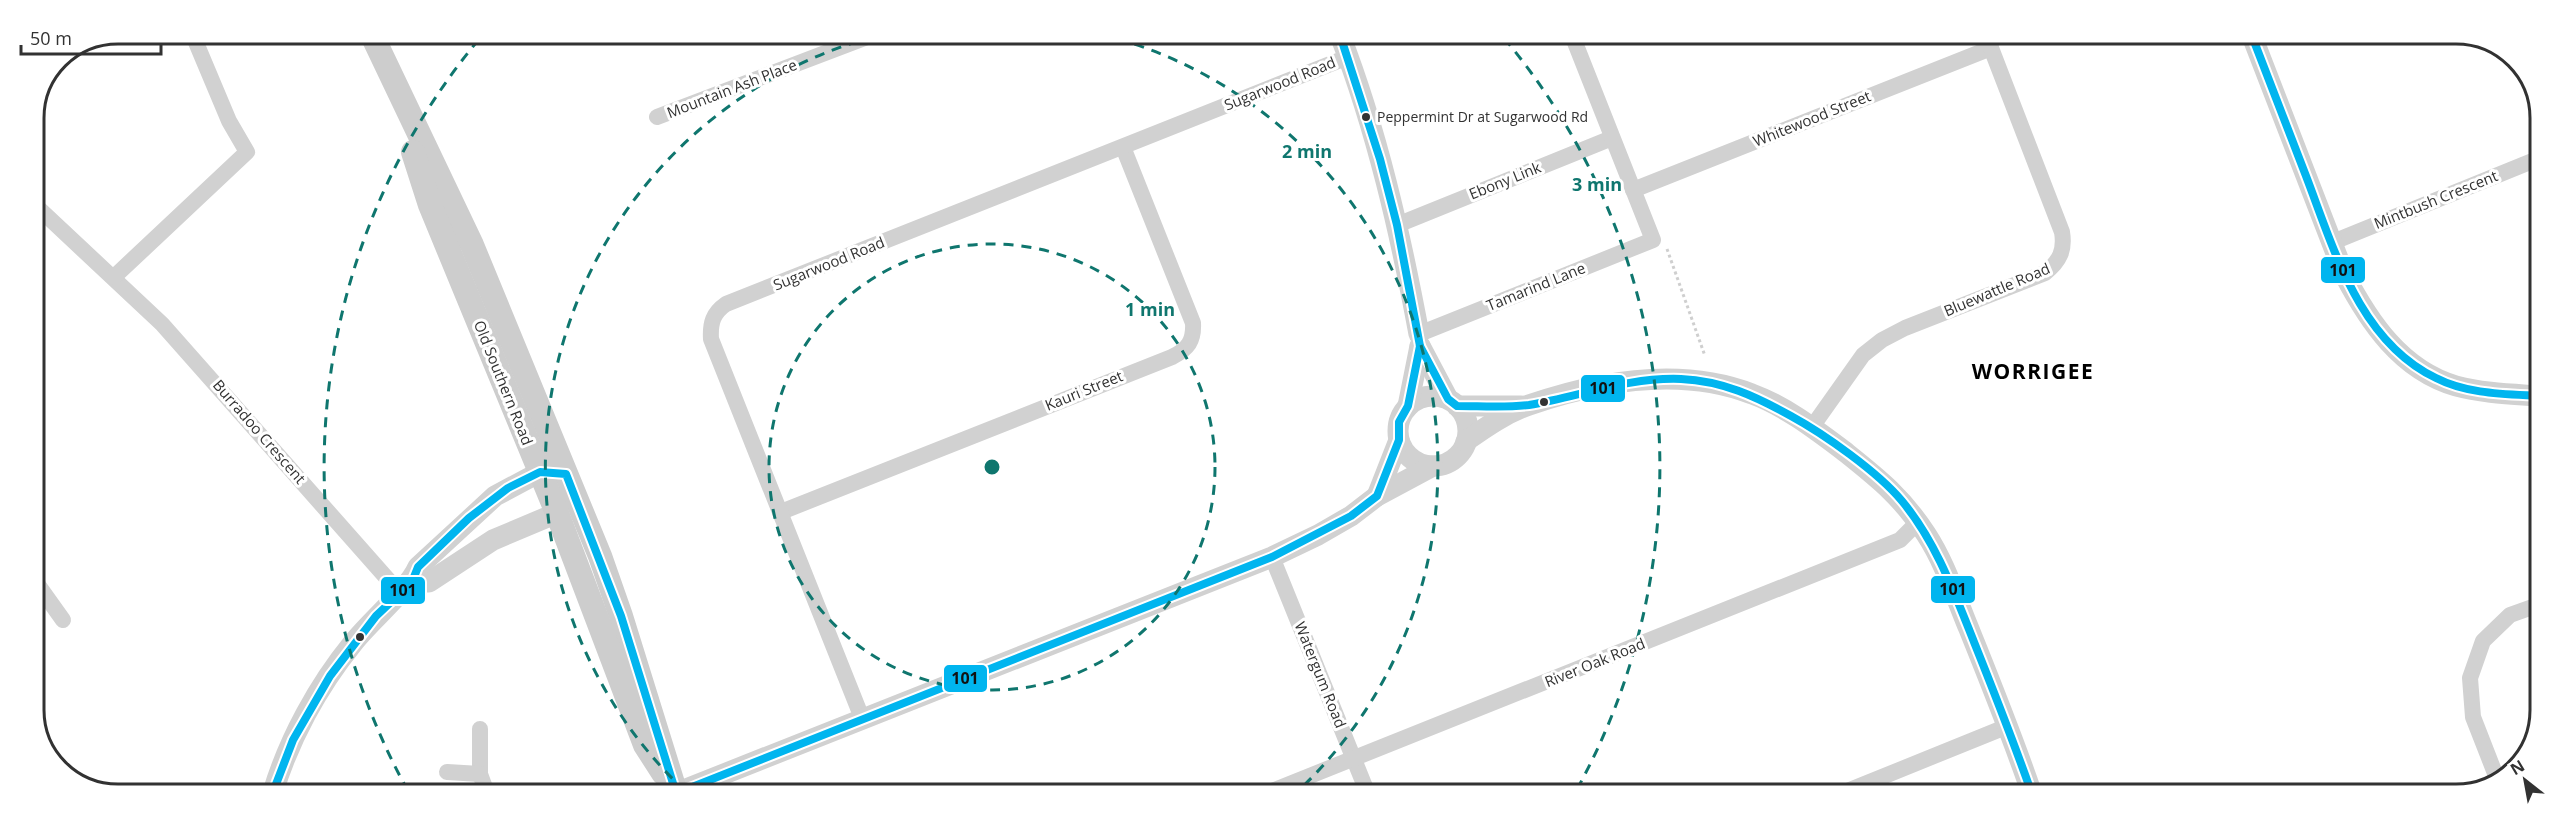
<svg xmlns="http://www.w3.org/2000/svg" width="2573" height="828" font-family="'Open Sans',sans-serif">
<style>
.lines{fill:none;stroke-linecap:round;stroke-linejoin:round}
.path{stroke:#cfcfcf;stroke-width:3;stroke-dasharray:3 3;stroke-linecap:butt}
.minor{stroke:#d1d1d1;stroke-width:16}
.tertiary{stroke:#d1d1d1;stroke-width:21}
.secondary{stroke:#cdcdcd;stroke-width:24}
.bus-1-casing{stroke:#fff;stroke-width:12}
.bus-1{stroke:#00b5ef;stroke-width:8}
.ring{fill:none;stroke:#0f766e;stroke-width:3;stroke-dasharray:10 8}
.bus-dot{fill:#323232;stroke:#fff;stroke-width:2}
.labels{text-anchor:middle;stroke-width:6;stroke-linejoin:round;paint-order:stroke}
.bus-label{font-size:14px;fill:#323232;stroke:#fff;text-anchor:start}
.street-label{font-size:15px;fill:#323232;stroke:#fff}
.district-label{font-size:21px;font-weight:bold;letter-spacing:1.5px;fill:#000;stroke:#fff}
.rim{fill:none;stroke:#323232;stroke-width:3}
.centre{fill:#0f766e;stroke:#fff;stroke-width:3}
.ring-label{font-size:18px;text-anchor:middle;font-weight:bold;fill:#0f766e;stroke:#fff;stroke-width:6;stroke-linejoin:round;paint-order:stroke}
.line-badge{stroke:#fff;stroke-width:2}
.pale-badge-label{font-size:16px;text-anchor:middle;font-weight:bold;fill:#111}
</style>
<rect width="100%" height="100%" fill="#fff"/>
<g class="lines">
<path class="path" d="M1667,249l38,107"/>
<g class="minor">
<path d="M657,117l218,-83"/>
<path d="M1633,190l358,-142"/>
<path d="M33,203l129,121 237,268"/>
<path d="M1397,225l215,-87"/>
<path d="M2333,242l207,-84"/>
<path d="M114,277l133,-125 -18,-31 -37,-88"/>
<path d="M1420,344l-1,-10 234,-94 -81,-205"/>
<path d="M1812,427l51,-72 19,-15 23,-12 140,-55c15,-12 20,-23 17,-41l-76,-197"/>
<path d="M781,512l391,-155c16,-8 22,-16 21,-34l-70,-176"/>
<path d="M1272,557l96,237"/>
<path d="M33,578l30,42"/>
<path d="M862,718l-151,-379c-1,-16 2,-26 15,-35l622,-247"/>
<path d="M480,729v45l7,19"/>
<path d="M447,772l33,2"/>
<path d="M2498,781l-25,-64 -3,-39 13,-37 27,-26 28,-10"/>
<path d="M1267,793l633,-253 18,-18"/>
<path d="M1840,794l168,-68"/>
</g>
<g class="tertiary">
<path d="M1340,35c37,96 60,197 79,299"/>
<path d="M2252,36l92,238c25,48 57,96 112,112 26,7 55,8 83,10"/>
<path d="M1420,346l28,53"/>
<circle cx="1433" cy="431" r="35"/>
<path d="M1408,406l12,-60"/>
<path d="M1457,406h64"/>
<path d="M1466,441c20,-14 40,-28 63,-36 70,-24 151,-39 223,-11 33,12 64,36 92,57 35,28 57,45 82,83 19,29 30,64 43,95 22,55 44,109 63,165"/>
<path d="M1377,496l22,-56"/>
<path d="M412,582h17l64,-42 64,-27 3,-15"/>
<path d="M273,792c16,-53 45,-106 80,-149 18,-23 55,-53 65,-76l77,-71 45,-24 16,1"/>
<path d="M676,793l596,-236 46,-22 33,-19 26,-20 56,-30"/>
</g>
<g class="secondary">
<path d="M371,33l101,212 128,311 21,60 55,177"/>
<path d="M413,152l17,53 127,308 88,232 18,28"/>
</g>
<g class="bus-1-casing">
<g id="bus-1">
<path d="M2252,36c18,47 36,94 54,140 28,73 53,165 130,202 31,16 68,16 103,18"/>
<path d="M1420,346l28,53 9,7c23,0 49,2 72,-1 52,-9 99,-28 152,-26 42,2 74,17 110,37 33,18 87,56 111,85 34,41 52,91 72,141 20,50 40,101 58,152"/>
<path d="M273,792l20,-52 37,-64 46,-60 36,-34 6,-15 51,-49 39,-30 32,-16 26,2 55,142 55,177"/>
<path d="M677,793l595,-236 79,-41 26,-20 22,-56v-18l9,-16 12,-60 -23,-121 -17,-66 -40,-124"/>
</g>
</g>
<use href="#bus-1" class="bus-1"/>
</g>
<g class="ring">
<circle cx="992" cy="467" r="223"/>
<path d="M685 791A446 446 0 0 1 884 34M1100 34A446 446 0 0 1 1296 793"/>
<path d="M408 791A668 668 0 0 1 480 38M1504 38A668 668 0 0 1 1576 791"/>
</g>
<g class="bus-dot">
<circle cx="1366" cy="117" r="5"/>
<circle cx="1544" cy="402" r="5"/>
<circle cx="360" cy="637" r="5"/>
</g>
<g class="labels">
<g class="bus-label">
<text x="1377" y="122">Peppermint Dr at Sugarwood Rd</text>
</g>
<g class="street-label">
<text transform="translate(1280 84) rotate(-22)" y="5">Sugarwood Road</text>
<text transform="translate(732 89) rotate(-21)" y="5">Mountain Ash Place</text>
<text transform="translate(1812 119) rotate(-22)" y="5">Whitewood Street</text>
<text transform="translate(1505 181) rotate(-22)" y="5">Ebony Link</text>
<text transform="translate(2436 200) rotate(-22)" y="5">Mintbush Crescent</text>
<text transform="translate(829 264) rotate(-22)" y="5">Sugarwood Road</text>
<text transform="translate(1536 287) rotate(-22)" y="5">Tamarind Lane</text>
<text transform="translate(1997 290) rotate(-23)" y="5">Bluewattle Road</text>
<text transform="translate(503 383) rotate(68)" y="5">Old Southern Road</text>
<text transform="translate(1084 391) rotate(-22)" y="5">Kauri Street</text>
<text transform="translate(259 432) rotate(49)" y="5">Burradoo Crescent</text>
<text transform="translate(1595 663) rotate(-22)" y="5">River Oak Road</text>
<text transform="translate(1320 675) rotate(68)" y="5">Watergum Road</text>
</g>
<g class="district-label">
<text x="2033" y="379">WORRIGEE</text>
</g>
</g>
<path d="M0 0H2573V828H0ZM118 44H2456A74 74 0 0 1 2530 118V710A74 74 0 0 1 2456 784H118A74 74 0 0 1 44 710V118A74 74 0 0 1 118 44Z" fill="#fff" fill-rule="evenodd"/>
<path class="rim" d="M118 44H2456A74 74 0 0 1 2530 118V710A74 74 0 0 1 2456 784H118A74 74 0 0 1 44 710V118A74 74 0 0 1 118 44Z"/>
<circle cx="992" cy="467" r="9" class="centre"/>
<g class="ring-label">
<text x="1307" y="158">2 min</text>
<text x="1597" y="191">3 min</text>
<text x="1150" y="316">1 min</text>
</g>
<g class="line-badge">
<rect x="2320" y="256" width="46" height="28" rx="6" fill="#00b5ef"/>
<rect x="1580" y="374" width="46" height="29" rx="6" fill="#00b5ef"/>
<rect x="1930" y="575" width="46" height="29" rx="6" fill="#00b5ef"/>
<rect x="380" y="576" width="46" height="29" rx="6" fill="#00b5ef"/>
<rect x="943" y="664" width="45" height="29" rx="6" fill="#00b5ef"/>
</g>
<g class="pale-badge-label">
<text x="2343" y="276">101</text>
<text x="1603" y="394">101</text>
<text x="1953" y="595">101</text>
<text x="403" y="596">101</text>
<text x="965" y="684">101</text>
</g>
<g transform="translate(2525 780) rotate(329)" stroke="#ffffff" stroke-width="4.5" paint-order="stroke">
<path d="M0-4.5L10 22L0 15L-10 22Z" fill="#323232"/>
<text y="-9" font-size="16" font-weight="bold" text-anchor="middle" fill="#323232">N</text>
</g>
<path d="M21 45v9h140v-9" fill="none" stroke="#323232" stroke-width="3"/>
<text x="30" y="45" font-size="18" fill="#323232" stroke="#ffffff" stroke-width="4.5" paint-order="stroke">50 m</text>
</svg>
